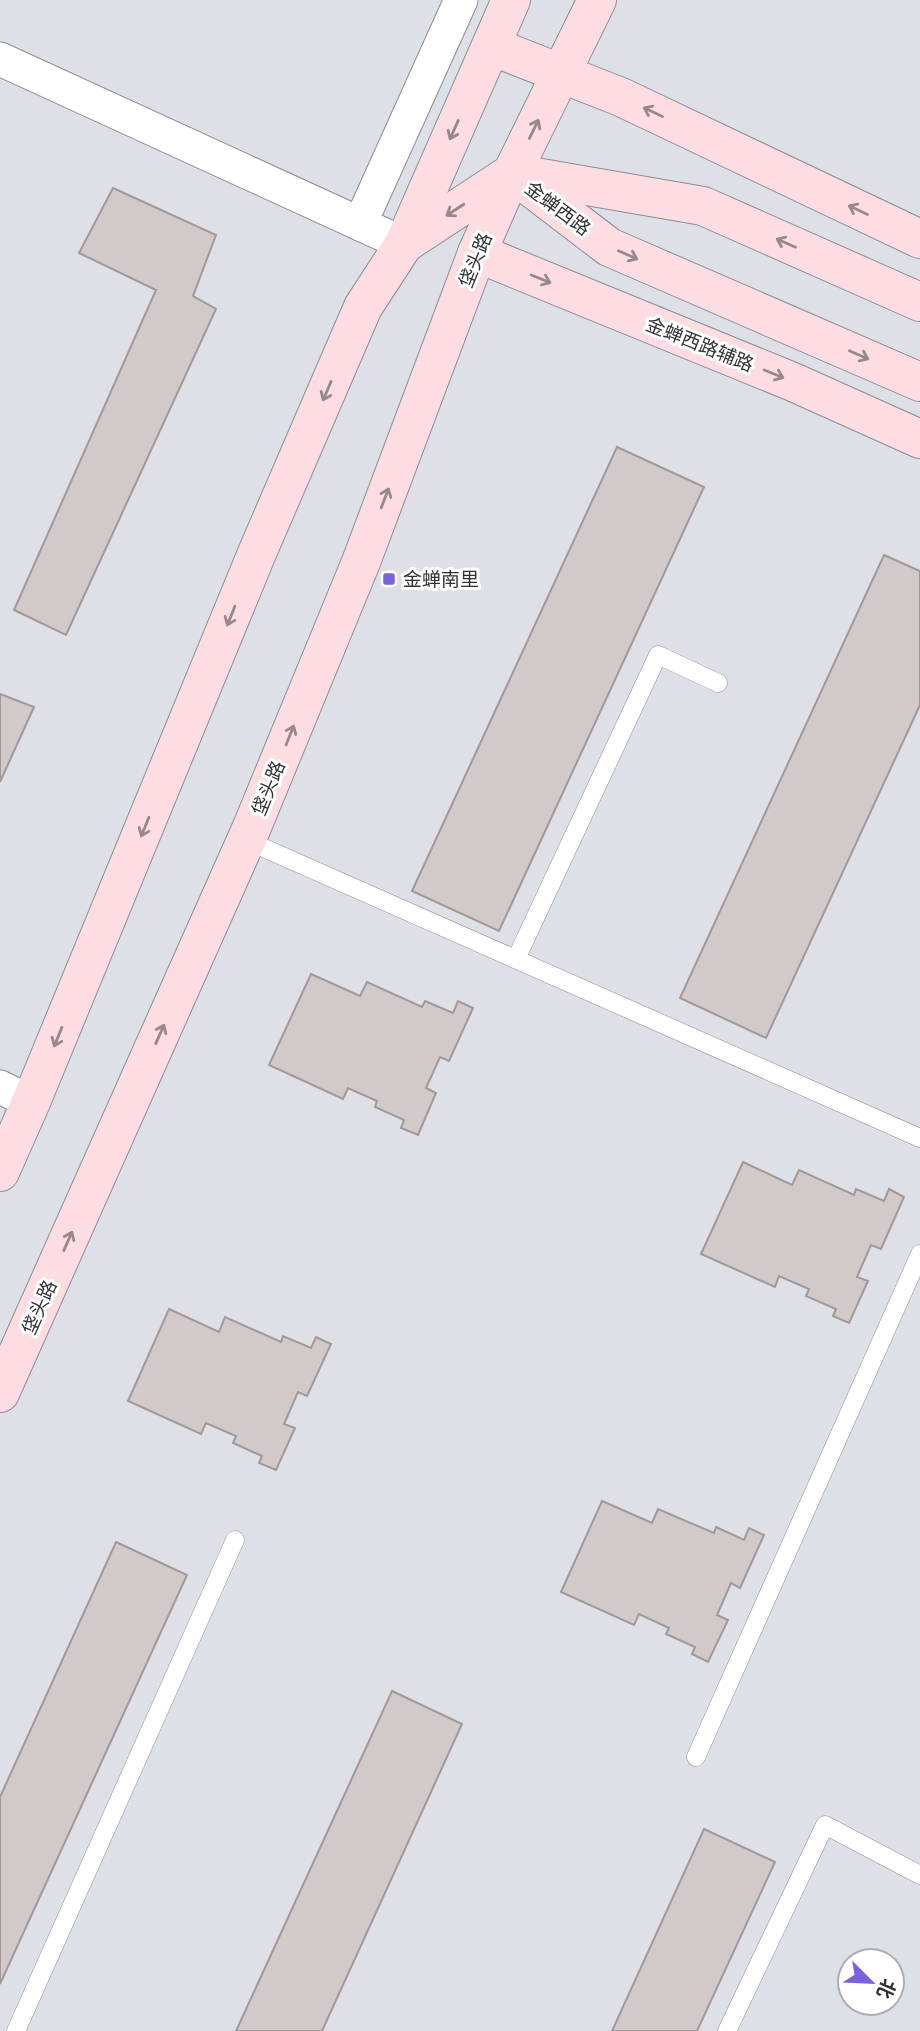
<svg xmlns="http://www.w3.org/2000/svg" width="920" height="2031" font-family="'Roboto Condensed','Noto Sans SC',sans-serif">
<style>
.building{fill:#d2c9c9;stroke:#a19898;stroke-width:2}
.lines{fill:none;stroke-linecap:round;stroke-linejoin:round}
.lane-casing{stroke:#8c8d94;stroke-width:19}
.street-casing{stroke:#8c8d94;stroke-width:35}
.secondary-casing{stroke:#8c8d94;stroke-width:40}
.lane{stroke:#fff;stroke-width:18}
.street{stroke:#fff;stroke-width:33}
.secondary{stroke:#fddde1;stroke-width:38}
.oneway{stroke:#97888b}
.poi-dot{fill:#7c61dc;stroke:#fff;stroke-width:2.5}
.labels{text-anchor:middle;stroke-width:6;stroke-linejoin:round;paint-order:stroke}
.street-label{font-size:19px;fill:#313235;stroke:#fff}
.poi-label{font-size:19px;fill:#313235;stroke:#fff;text-anchor:start}
</style>
<rect width="100%" height="100%" fill="#dee0e7"/>
<g class="building">
<path d="M113,188l103,47 -23,61 23,13 -150,326 -52,-25 142,-320 -77,-37z"/>
<path d="M617,447l87,40 -205,444 -87,-40z"/>
<path d="M884,555l36,16v134l-154,333 -86,-40z"/>
<path d="M0,694l34,13 -34,75z"/>
<path d="M311,974l49,22 7,-14 55,25 3,-6 28,12 5,-12 15,7 -24,53 -9,-4 -14,31 10,5 -18,42 -17,-7 3,-8 -29,-13 2,-6 -29,-13 -5,11 -74,-34z"/>
<path d="M743,1162l49,23 7,-15 55,25 2,-6 28,12 5,-12 15,8 -23,52 -10,-4 -14,32 11,4 -19,42 -16,-7 3,-7 -30,-13 3,-7 -30,-13 -4,11 -74,-33z"/>
<path d="M169,1309l50,23 6,-15 56,25 2,-6 28,12 5,-11 15,7 -24,52 -9,-4 -14,32 11,4 -19,42 -17,-7 3,-7 -29,-13 3,-7 -30,-13 -5,11 -73,-33z"/>
<path d="M602,1501l50,22 6,-14 56,24 2,-6 28,13 5,-12 15,7 -24,53 -9,-5 -14,32 11,5 -20,42 -16,-8 3,-7 -29,-13 3,-6 -30,-14 -5,11 -73,-33z"/>
<path d="M116,1542l71,33 -187,409v-187z"/>
<path d="M392,1691l70,33 -140,307h-86z"/>
<path d="M704,1829l71,33 -78,169h-85z"/>
</g>
<g class="lines">
<g class="lane-casing">
<g id="lane">
<path d="M246,840l674,298"/>
<path d="M516,959l142,-304 60,28"/>
<path d="M696,1757l224,-503"/>
<path d="M16,2031l219,-491"/>
<path d="M727,2031l98,-206 95,50"/>
</g>
</g>
<g class="street-casing">
<g id="street">
<path d="M0,59l404,185"/>
<path d="M360,224l101,-224"/>
<path d="M0,1087l31,15"/>
</g>
</g>
<g class="secondary-casing">
<g id="secondary">
<path d="M491,46l130,51 299,142"/>
<path d="M512,173l97,74 311,135"/>
<path d="M518,174l185,32 217,96"/>
<path d="M404,244l107,-244"/>
<path d="M477,253l316,129 127,57"/>
<path d="M0,1172l31,-70 226,-549 106,-246 41,-63 108,-71"/>
<path d="M0,1393l252,-566 109,-265 116,-309 35,-80 85,-173"/>
</g>
</g>
<use href="#lane" class="lane"/>
<use href="#street" class="street"/>
<use href="#secondary" class="secondary"/>
</g>
<defs><path id="oneway-shaft" d="M-6 0H5M1.5-3L5.5 0L1.5 3" fill="none" stroke-width="1.6" stroke-linecap="round" stroke-linejoin="round" transform="scale(1.75)"/></defs>
<g class="oneway">
<use href="#oneway-shaft" transform="translate(653 112) rotate(-155)"/>
<use href="#oneway-shaft" transform="translate(534 129) rotate(-64)"/>
<use href="#oneway-shaft" transform="translate(454 130) rotate(114)"/>
<use href="#oneway-shaft" transform="translate(455 210) rotate(147)"/>
<use href="#oneway-shaft" transform="translate(858 210) rotate(-155)"/>
<use href="#oneway-shaft" transform="translate(786 243) rotate(-156)"/>
<use href="#oneway-shaft" transform="translate(628 255) rotate(24)"/>
<use href="#oneway-shaft" transform="translate(541 279) rotate(22)"/>
<use href="#oneway-shaft" transform="translate(859 355) rotate(24)"/>
<use href="#oneway-shaft" transform="translate(774 374) rotate(22)"/>
<use href="#oneway-shaft" transform="translate(327 391) rotate(113)"/>
<use href="#oneway-shaft" transform="translate(385 498) rotate(-69)"/>
<use href="#oneway-shaft" transform="translate(231 616) rotate(112)"/>
<use href="#oneway-shaft" transform="translate(290 735) rotate(-68)"/>
<use href="#oneway-shaft" transform="translate(145 827) rotate(112)"/>
<use href="#oneway-shaft" transform="translate(160 1034) rotate(-66)"/>
<use href="#oneway-shaft" transform="translate(58 1037) rotate(112)"/>
<use href="#oneway-shaft" transform="translate(68 1241) rotate(-66)"/>
</g>
<rect class="poi-dot" x="382" y="572" width="14" height="14" rx="3.5"/>
<g class="labels">
<g class="street-label">
<text transform="translate(558 208) rotate(37)" y="7">金蝉西路</text>
<text transform="translate(475 260) rotate(-68)" y="7">垡头路</text>
<text transform="translate(700 344) rotate(22)" y="7">金蝉西路辅路</text>
<text transform="translate(268 788) rotate(-68)" y="7">垡头路</text>
<text transform="translate(39 1307) rotate(-66)" y="7">垡头路</text>
</g>
<g class="poi-label">
<text x="403" y="586">金蝉南里</text>
</g>
</g>
<g transform="translate(871 1982) rotate(114)"><circle r="33" fill="#ffffff" stroke="#adadae" stroke-width="2"/>
<path d="M0-5L12 26L0 18L-12 26Z" fill="#7c61dc"/>
<text y="-10" font-size="19" font-weight="bold" text-anchor="middle" fill="#313235">北</text>
</g>
</svg>
